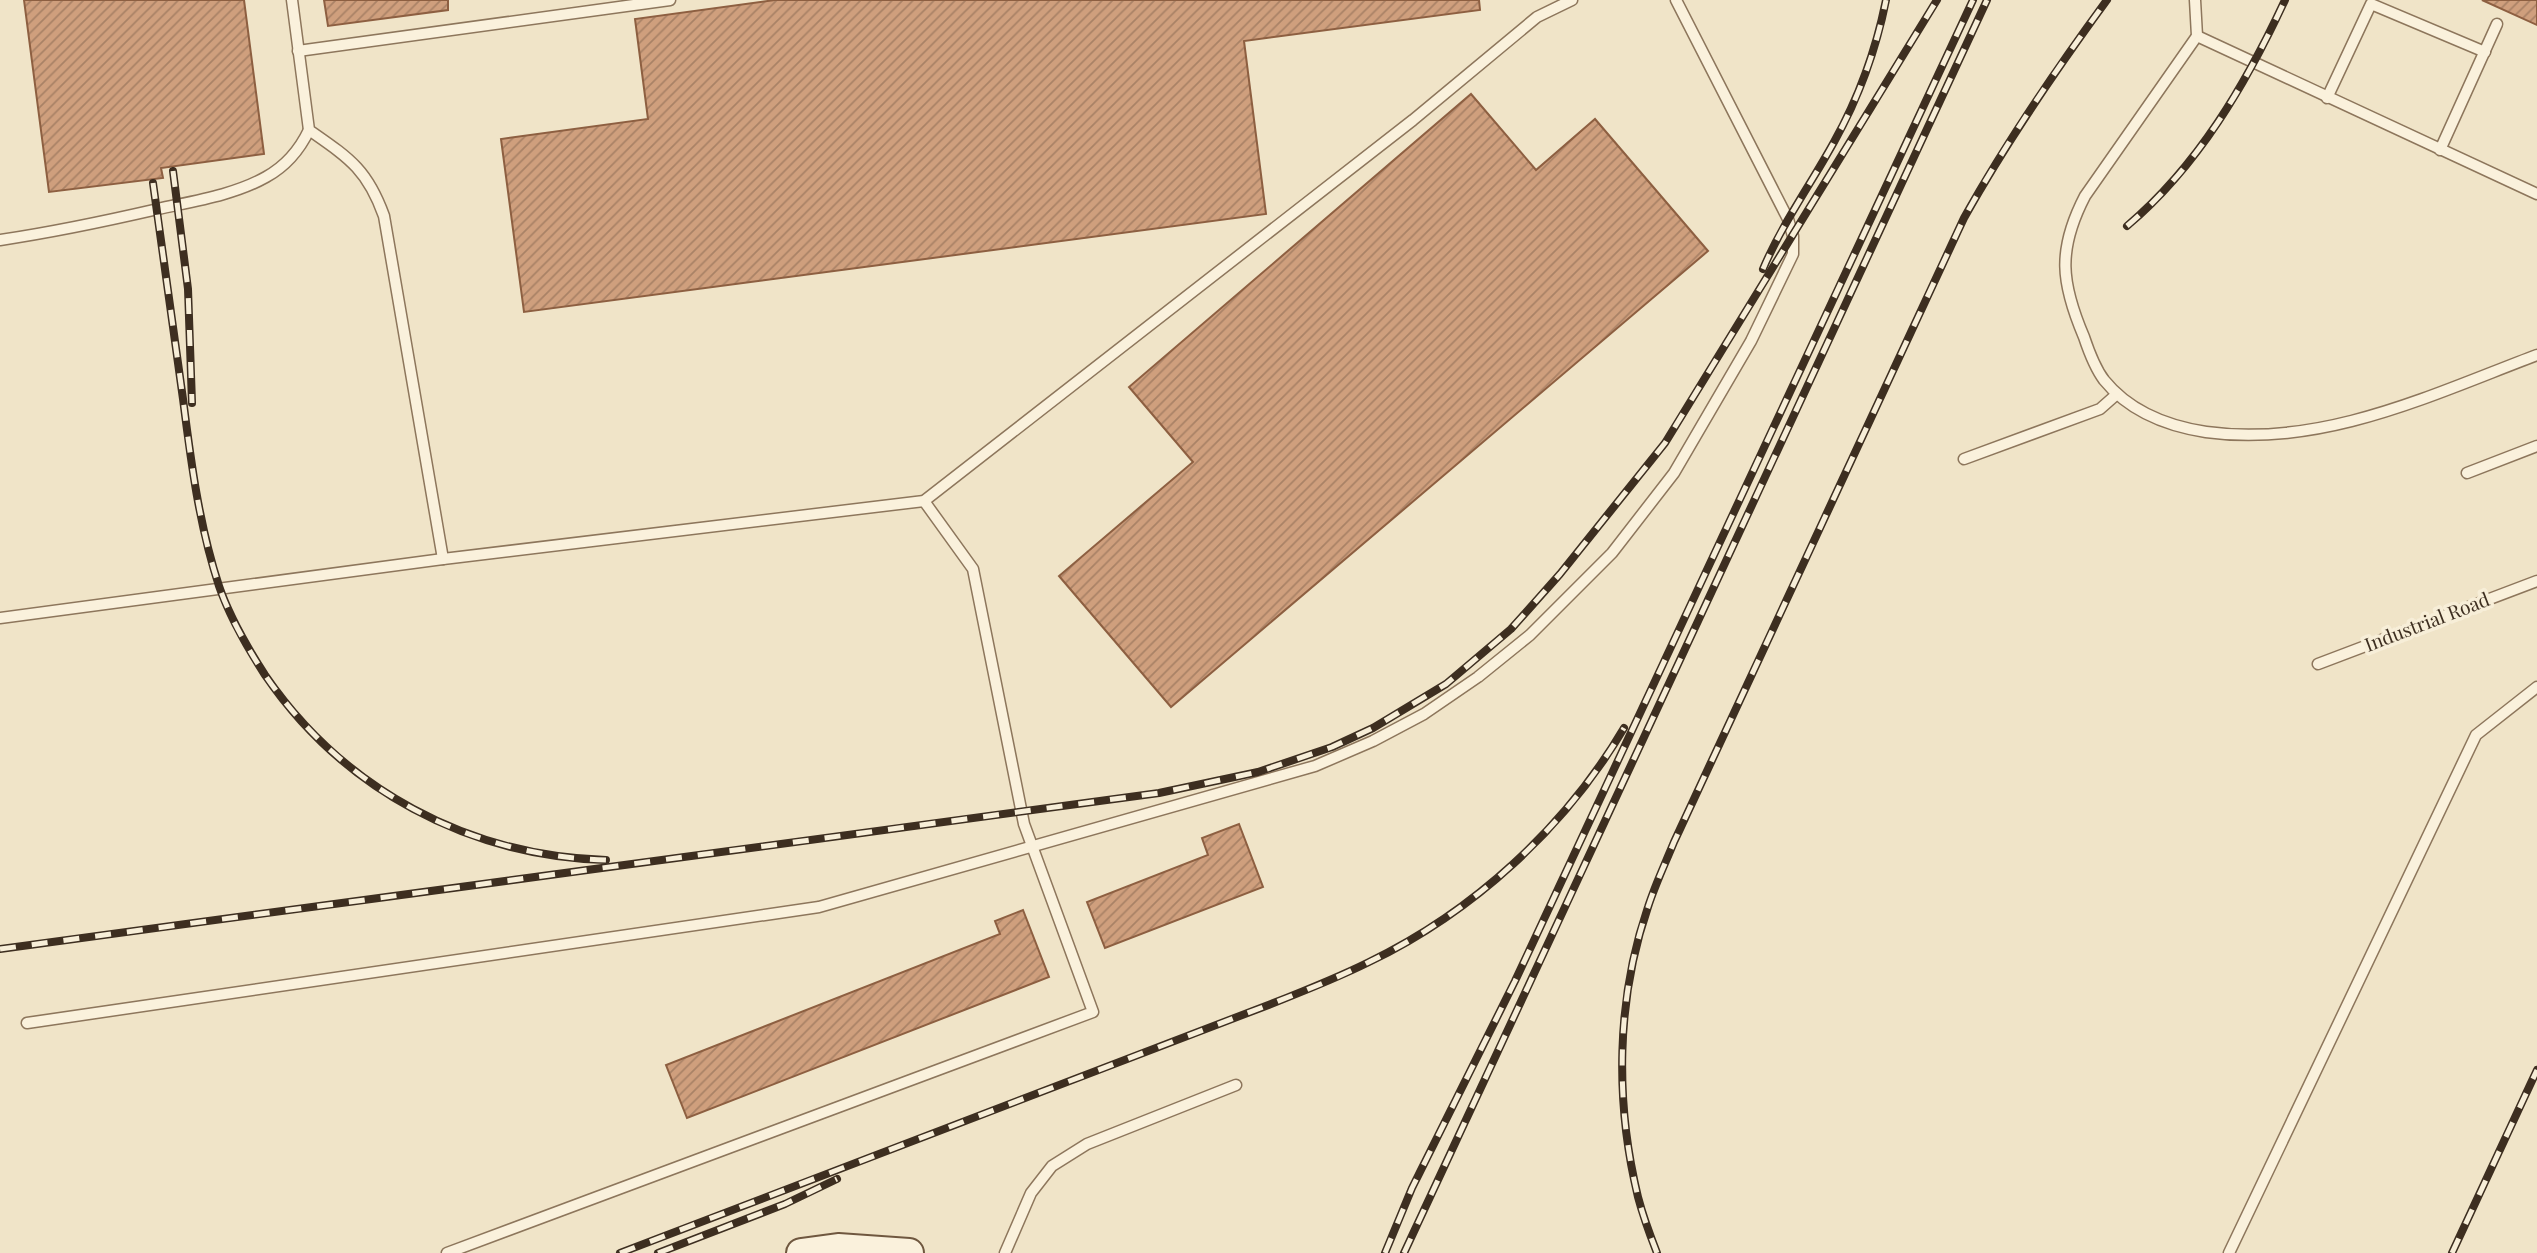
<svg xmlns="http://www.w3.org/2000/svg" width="2537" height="1253" font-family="'Playfair Display',serif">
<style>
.building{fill:url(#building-hatch);stroke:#8d5f41;stroke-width:2}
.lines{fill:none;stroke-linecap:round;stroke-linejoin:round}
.lane-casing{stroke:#8d765c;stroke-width:13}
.secondary-casing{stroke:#6f573f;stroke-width:32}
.lane{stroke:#faf1dc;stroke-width:10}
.secondary{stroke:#faf1dc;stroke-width:28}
.rail-casing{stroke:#3d2e20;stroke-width:8}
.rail{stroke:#f7eed8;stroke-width:5;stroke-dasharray:16;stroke-linecap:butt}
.labels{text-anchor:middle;stroke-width:7;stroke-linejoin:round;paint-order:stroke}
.street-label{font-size:19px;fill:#3d2e20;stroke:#f7eed8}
</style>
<defs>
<pattern id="building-hatch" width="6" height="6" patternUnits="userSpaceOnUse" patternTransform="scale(1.75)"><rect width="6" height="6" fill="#cf9f7d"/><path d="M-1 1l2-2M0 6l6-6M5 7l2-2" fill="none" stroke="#a98266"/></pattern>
</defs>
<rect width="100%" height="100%" fill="#f0e4c8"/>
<g class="building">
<path d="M24,0h220l20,154 -103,14 2,10 -114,14z"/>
<path d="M324,0h124v10l-120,16z"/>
<path d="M775,0h704l1,10 -236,31 22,173 -742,98 -23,-173 147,-20 -13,-100z"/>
<path d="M2482,0h55v25z"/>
<path d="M1471,94l65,76 59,-51 113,132 -537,456 -112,-131 134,-114 -64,-75z"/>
<path d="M1239,824l24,63 -158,61 -18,-46 121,-47 -6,-17z"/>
<path d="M1023,910l26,67 -362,141 -21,-53 334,-131 -5,-13z"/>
</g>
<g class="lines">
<g class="lane-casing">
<g id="lane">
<path d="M292,0l17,130c40,28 58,39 75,86l59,343"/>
<path d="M2195,0l2,36 -112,160c-28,54 -24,87 -1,141 5,15 11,31 20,43 25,31 63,46 102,52 116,16 225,-37 331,-77"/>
<path d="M2197,36l340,158"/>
<path d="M298,51l372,-51"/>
<path d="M2327,98l44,-94 114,48"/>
<path d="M2440,150l57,-126"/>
<path d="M0,240c54,-8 106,-19 158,-31 36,-8 76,-14 108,-32 20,-11 33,-26 43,-47"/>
<path d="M1964,459l136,-50 17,-15"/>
<path d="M2467,473l70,-27"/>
<path d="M0,618l443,-59 481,-58 489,-381 124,-103 35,-17"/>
<path d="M2318,664l219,-83"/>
<path d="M27,1023l792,-116 496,-141 58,-25 51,-27 54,-37 52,-42 82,-82 62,-80 77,-132 42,-87v-18l-5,-17 -112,-219"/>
<path d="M447,1253l646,-241 -69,-188 -51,-255 -49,-68"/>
<path d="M1005,1253l26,-60 21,-27 35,-22 149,-59"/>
<path d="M2229,1253l247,-518 61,-48"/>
</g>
</g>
<g class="secondary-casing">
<path id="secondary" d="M801,1253l37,-5 71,5"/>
</g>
<use href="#lane" class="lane"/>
<use href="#secondary" class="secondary"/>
<g class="rail-casing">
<g id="rail">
<path d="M173,171l15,118 4,114"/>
<path d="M153,183c10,72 20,144 30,216 8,63 16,126 36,187 11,32 28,61 46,89 78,114 203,181 341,185"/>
<path d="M2127,226c71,-60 119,-142 158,-226"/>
<path d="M1763,269c19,-45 48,-85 71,-127 25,-45 42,-92 52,-142"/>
<path d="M0,949l1159,-156 99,-21 74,-25 41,-19 73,-44 65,-55 49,-55 105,-131 272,-443"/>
<path d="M620,1253l651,-249c33,-13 66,-26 98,-42 104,-50 196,-134 255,-234"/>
<path d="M658,1253l127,-49 52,-25"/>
<path d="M1385,1253l27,-65 103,-207 458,-981"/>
<path d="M1404,1253l583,-1253"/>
<path d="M1657,1253c-7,-18 -14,-37 -19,-56 -23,-95 -22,-197 10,-290 7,-22 17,-43 26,-65l290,-624c43,-77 91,-147 143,-218"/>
<path d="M2452,1253l85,-183"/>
</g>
</g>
<use href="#rail" class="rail"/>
</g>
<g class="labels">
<g class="street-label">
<text transform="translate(2427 622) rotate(-21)" y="7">Industrial Road</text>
</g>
</g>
</svg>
